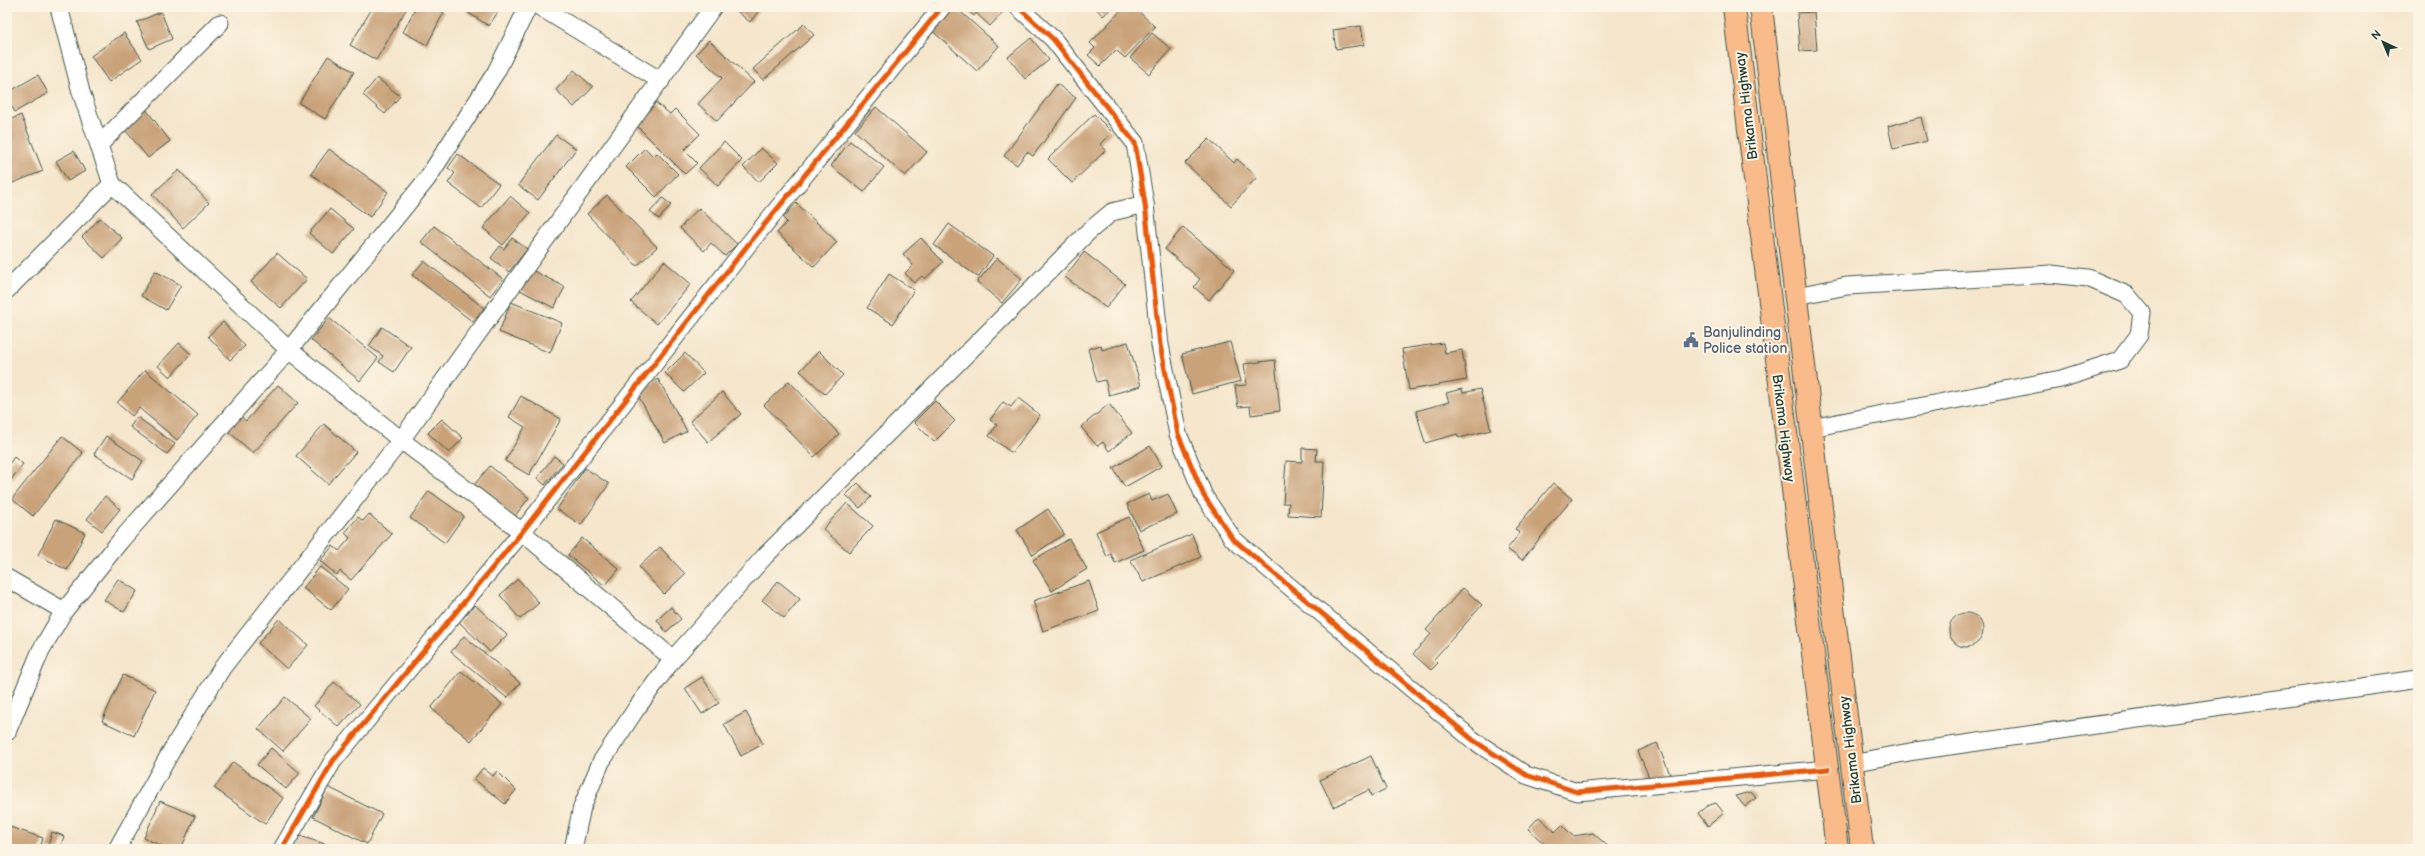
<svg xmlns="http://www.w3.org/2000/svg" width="2425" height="856" font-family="'Balsamiq Sans',sans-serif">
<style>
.building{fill:#c9a279}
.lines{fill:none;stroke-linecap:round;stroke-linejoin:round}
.minor-casing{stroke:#3f564b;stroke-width:19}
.trunk-casing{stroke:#3f564b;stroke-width:24}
.minor{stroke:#fff;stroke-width:17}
.trunk{stroke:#fabb8b;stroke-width:22}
.cycleway-casing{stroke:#fcf5e5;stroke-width:8}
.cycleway{stroke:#e8590c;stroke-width:5}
.labels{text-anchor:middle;stroke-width:4;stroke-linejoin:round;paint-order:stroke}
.street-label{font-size:14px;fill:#1f3d34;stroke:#fcf5e5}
.service-label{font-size:14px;fill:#4e5e75;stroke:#fcf5e5;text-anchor:start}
</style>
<rect width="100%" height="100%" fill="#fcf5e5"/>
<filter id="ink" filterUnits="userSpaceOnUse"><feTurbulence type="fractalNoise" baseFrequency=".025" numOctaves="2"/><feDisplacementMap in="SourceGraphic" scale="8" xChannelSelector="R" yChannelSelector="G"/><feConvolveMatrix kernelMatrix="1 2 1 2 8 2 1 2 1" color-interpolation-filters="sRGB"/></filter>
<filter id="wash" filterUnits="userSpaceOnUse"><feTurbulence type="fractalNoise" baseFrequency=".012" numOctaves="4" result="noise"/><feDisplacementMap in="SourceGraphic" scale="16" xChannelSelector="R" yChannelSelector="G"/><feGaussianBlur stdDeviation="0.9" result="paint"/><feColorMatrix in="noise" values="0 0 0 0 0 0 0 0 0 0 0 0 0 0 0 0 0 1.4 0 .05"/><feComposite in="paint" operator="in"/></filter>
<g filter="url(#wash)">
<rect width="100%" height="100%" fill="#f5e6cc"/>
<g id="blocks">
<g class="building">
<path d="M373,7l34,1 -31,52 -26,-15z"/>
<path d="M416,7h18l10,5 -17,33 -24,-13z"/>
<path d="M470,7h31l-12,19 -22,-14z"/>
<path d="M732,7h30l-12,15z"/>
<path d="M946,7h9l44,39 -22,25 -49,-44z"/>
<path d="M964,7h39l2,3 -15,16 -14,-13 -2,3z"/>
<path d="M1095,7h18l-10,9z"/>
<path d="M1124,7l7,3 3,-3 21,20 -30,31 -9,-8 -16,16 -12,-11 7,-7 -5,-5z"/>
<path d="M161,12l11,27 -23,10 -12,-27z"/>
<path d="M1814,12l3,38 -17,1 -3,-38z"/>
<path d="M804,24l10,11 -51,45 -10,-11z"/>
<path d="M1361,26l3,19 -28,4 -3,-19z"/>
<path d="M124,33l18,26 -33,23 -18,-26z"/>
<path d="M1152,33l19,16 -22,25 -19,-16z"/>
<path d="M1031,38l18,22 -24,19 -17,-22z"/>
<path d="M709,40l45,42 -37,39 -19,-17 24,-26 -26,-24z"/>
<path d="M328,56l26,16 -29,47 -26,-16z"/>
<path d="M574,70l19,17 -19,20 -18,-17z"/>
<path d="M38,75l10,18 -33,19 -8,-13v-6z"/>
<path d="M377,78l23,18 -15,18 -22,-19z"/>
<path d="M1057,84l19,14 -43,58 -6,-4 -10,13 -13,-9z"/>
<path d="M655,102l15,12 5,-5 25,25 -16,16 13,13 -12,11 -48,-48z"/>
<path d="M876,107l51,45 -22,24 -50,-45z"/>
<path d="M145,108l25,33 -22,17 -26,-32z"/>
<path d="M1094,114l18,18 -12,12 6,6 -34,33 -24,-24z"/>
<path d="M21,115l22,56 -35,14 -1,-64z"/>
<path d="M1921,117l6,24 -34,8 -5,-23z"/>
<path d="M556,135l20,14 -38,51 -20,-15z"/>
<path d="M1209,139l25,24 3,-4 20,18 -26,29 -46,-43z"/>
<path d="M850,141l34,26 -20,25 -33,-26z"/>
<path d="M724,142l18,18 -24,26 -19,-18z"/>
<path d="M645,148l8,8 4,-3 21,21 -22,23 -30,-30z"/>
<path d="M761,148l17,15 -19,19 -16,-15z"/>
<path d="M329,149l59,43 -18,25 -59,-43z"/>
<path d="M74,151l11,20 -17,10 -12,-20z"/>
<path d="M458,154l41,30 -18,24 -33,-25 7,-10 -7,-5z"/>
<path d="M179,170l30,33 -26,25 -31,-34z"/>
<path d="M607,195l50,52 -20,19 -50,-52z"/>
<path d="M510,196l20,17 -27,32 -20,-17z"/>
<path d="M663,198l8,7 -12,14 -9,-7z"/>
<path d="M796,203l41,39 -23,25 -37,-34 10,-11 -4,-4z"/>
<path d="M699,208l38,36 -12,12 -14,-13 -7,8 -24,-23z"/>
<path d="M330,209l24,20 -21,25 -24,-21z"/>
<path d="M100,218l22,20 -18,20 -22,-21z"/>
<path d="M949,224l44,32 -15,21 -44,-32z"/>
<path d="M434,226l69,53 -13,17 -69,-54z"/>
<path d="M1183,227l51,43 -25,30 -15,-13 6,-8 -35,-30z"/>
<path d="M512,238l15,11 -18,23 -18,-14 9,-12 4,3z"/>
<path d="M921,238l22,24 -18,17 -3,-3 -8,7 -9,-10 8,-8 -10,-11z"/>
<path d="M1084,252l41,32 -19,24 -41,-31z"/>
<path d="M277,253l30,26 -26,29 -30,-26z"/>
<path d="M997,258l25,21 -20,24 -25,-21z"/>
<path d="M424,261l60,47 -11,14 -61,-47z"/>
<path d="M664,261l27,23 -34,40 -26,-22z"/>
<path d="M528,268l37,19 -11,21 -36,-19z"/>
<path d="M155,271l26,14 -15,25 -25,-14z"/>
<path d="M889,274l25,16 -21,34 -26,-16z"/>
<path d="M511,302l51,21 -12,30 -51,-21z"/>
<path d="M329,318l49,40 -18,23 -49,-41z"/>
<path d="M223,322l22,24 -15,14 -22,-24z"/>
<path d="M382,327l29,20 -17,25 -15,-10 4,-6 -14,-10z"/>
<path d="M1128,342l13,44 -32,9 -4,-15 -8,2 -9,-33 13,-4 1,5z"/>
<path d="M1230,342l11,39 -49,13 -10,-40z"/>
<path d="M179,343l12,11 -21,23 -12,-11z"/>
<path d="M1443,343l2,10 17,-3 5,30 -58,10 -7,-41z"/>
<path d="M819,351l24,24 -18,19 -25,-23z"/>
<path d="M685,353l19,20 -20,19 -19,-19z"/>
<path d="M1275,360l5,51 -29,4 -1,-9 -12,1 -3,-21 12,-1 -3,-21z"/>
<path d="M145,370l53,45 -21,25 -38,-32 -7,8 -15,-13z"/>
<path d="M658,379l29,52 -22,12 -29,-51z"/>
<path d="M789,381l50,53 -25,23 -50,-52z"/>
<path d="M278,385l20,18 -45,50 -26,-23 13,-14 6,5z"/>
<path d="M1462,389l1,4 17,-4 11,41 -32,8 -2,-4 -32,9 -9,-32 33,-9 -3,-9z"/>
<path d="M722,392l19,22 -33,28 -18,-21z"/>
<path d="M521,396l40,23 -32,56 -24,-14 20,-34 -16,-10z"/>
<path d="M1018,398l22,17 -28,38 -23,-17 8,-11 -7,-5 13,-18 8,5z"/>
<path d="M935,401l20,20 -21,21 -20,-20z"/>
<path d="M1109,404l23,29 -23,18 -6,-9 -6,4 -16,-19z"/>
<path d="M137,417l38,27 -8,10 -37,-27z"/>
<path d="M442,419l21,19 -14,15 -21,-20z"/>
<path d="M324,424l32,28 -28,32 -32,-28z"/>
<path d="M62,436l21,17 -50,63 -21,-17z"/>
<path d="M106,436l37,25 -11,18 -38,-25z"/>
<path d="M1150,446l12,20 -37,21 -12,-19z"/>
<path d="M1302,448l15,1 -1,12h8l-3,56 -33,-2 1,-12h-6l3,-42 16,1z"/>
<path d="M554,456l9,7 -18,22 -8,-7z"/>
<path d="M14,457l9,7 -16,21v-18z"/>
<path d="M490,466l39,32 -15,19 -40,-32z"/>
<path d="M585,468l24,16 -28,41 -24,-16z"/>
<path d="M858,483l13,14 -11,11 -14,-13z"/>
<path d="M1553,483l19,16 -50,61 -15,-11 13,-16 -5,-4z"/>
<path d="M429,491l35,25 -19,27 -35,-25z"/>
<path d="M1149,494l3,7 16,-7 9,20 -38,16 -12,-26z"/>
<path d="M105,496l15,13 -18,22 -15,-12z"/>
<path d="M847,503l26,23 -24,26 -26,-23z"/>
<path d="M1048,509l16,25 -31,21 -16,-25z"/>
<path d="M369,514l23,20 -41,46 -11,-9 -3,4 -17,-14 13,-15 6,5 11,-13 -5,-5 13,-16 5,4z"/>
<path d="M1129,517l15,33 -29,13 -4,-9 -4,3 -11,-25z"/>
<path d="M56,519l29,14 -18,37 -29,-15z"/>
<path d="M1192,534l9,23 -58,25 -13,-22z"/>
<path d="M582,538l37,31 -14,17 -37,-31z"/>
<path d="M1069,539l18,30 -35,22 -19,-31z"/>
<path d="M660,547l25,27 -21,20 -25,-27z"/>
<path d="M320,567l28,22 -17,21 -28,-22z"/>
<path d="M118,579l19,12 -13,21 -20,-12z"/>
<path d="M518,579l21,24 -19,16 -20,-24z"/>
<path d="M778,581l22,18 -16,19 -22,-18z"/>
<path d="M1089,581l10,30 -56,20 -10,-30z"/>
<path d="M1463,588l19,17 -48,54 4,4 -7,7 -18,-16 18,-20 -5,-4z"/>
<path d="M475,605l32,30 -17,17 -31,-30z"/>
<path d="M671,607l10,12 -15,13 -9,-12z"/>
<circle cx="1966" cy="630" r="17"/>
<path d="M279,619l29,26 -21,24 -29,-26z"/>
<path d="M464,636l56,47 -13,15 -56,-46z"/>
<path d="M461,671l41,33 -31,37 -40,-33z"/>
<path d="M123,675l32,15 -21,46 -32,-15z"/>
<path d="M702,677l17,26 -17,11 -17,-26z"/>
<path d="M334,682l26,22 -21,23 -25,-21z"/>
<path d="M285,697l26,22 -28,32 -25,-22z"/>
<path d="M746,712l17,32 -22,12 -17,-32z"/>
<path d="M1657,743l13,31 -19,8 -13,-31z"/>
<path d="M271,748l29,25 -14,16 -29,-24z"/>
<path d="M1371,756l15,33 -15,7 -2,-6 -36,17 -13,-27z"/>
<path d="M233,762l50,36 -18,26 -51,-36z"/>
<path d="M483,768l10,8 4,-5 19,19 -11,14 -31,-25z"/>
<path d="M328,787l54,27 -15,30 -54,-27z"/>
<path d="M1751,792l5,6 -11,9 -9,-11z"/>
<path d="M160,801l35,15 -14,33h-12l-25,-11z"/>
<path d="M1716,803l8,10 -16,13 -10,-13 9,-7z"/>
<path d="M1539,817l16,15 7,-7 11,11 20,-3 18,16h-61l-22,-20z"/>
<path d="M7,826l36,12 -3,11h-33z"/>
<path d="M52,832l12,4 -4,13h-13z"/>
<path d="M294,834l46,15h-51z"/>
</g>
</g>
</g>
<g filter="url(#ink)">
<use href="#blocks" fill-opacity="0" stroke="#3f564b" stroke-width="1"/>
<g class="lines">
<g class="minor-casing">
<g id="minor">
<path d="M59,7l22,85 31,92 177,166 112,90 121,92 151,127"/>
<path d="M540,7l121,74"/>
<path d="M1018,7l35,32 82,104 10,61 15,141 18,89 26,62 29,43 240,201 53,35 51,17 251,-23"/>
<path d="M99,145l121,-122"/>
<path d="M7,290l105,-106"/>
<path d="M1796,296l51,-10 204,-12 37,4 39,17 15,18 -3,22 -19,25 -59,19 -250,49"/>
<path d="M7,578l57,33"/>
<path d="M7,732l34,-82 23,-39 57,-71 168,-190 138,-171 69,-107 32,-65"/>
<path d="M1851,763l64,-12 503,-72"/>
<path d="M117,849l56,-101 49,-80 179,-228 312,-433"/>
<path d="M282,849l51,-88 189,-229 225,-286 195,-239"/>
<path d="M573,849l9,-42 19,-45 35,-53 37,-50 92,-103 323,-324 24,-20 33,-8"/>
</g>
</g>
<g class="trunk-casing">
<g id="trunk">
<path d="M1734,7l103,842"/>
<path d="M1761,7l101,842"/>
</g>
</g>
<use href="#minor" class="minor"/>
<use href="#trunk" class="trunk"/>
<g class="cycleway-casing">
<g id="cycleway">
<path d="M1018,7l35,32 82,104 10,61 15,141 18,89 26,62 29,43 240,201 53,35 51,17 251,-23"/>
<path d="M282,849l51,-88 189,-229 225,-286 195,-239"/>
</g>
</g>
<use href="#cycleway" class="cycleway"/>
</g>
</g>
<defs>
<g id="civic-bare" transform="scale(1.2)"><path d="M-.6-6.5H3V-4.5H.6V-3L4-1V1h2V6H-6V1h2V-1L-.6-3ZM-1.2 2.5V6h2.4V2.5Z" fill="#5c6f8a" stroke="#fcf5e5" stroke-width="2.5" paint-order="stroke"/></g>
</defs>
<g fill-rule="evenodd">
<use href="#civic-bare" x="1691" y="340"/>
</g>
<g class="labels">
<g class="street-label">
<text transform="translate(1746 106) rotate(-97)" y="5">Brikama Highway</text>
<text transform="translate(1784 428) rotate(83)" y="5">Brikama Highway</text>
<text transform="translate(1850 750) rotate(-97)" y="5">Brikama Highway</text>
</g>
<g class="service-label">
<text x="1703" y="337">Banjulinding<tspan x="1703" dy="16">Police station</tspan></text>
</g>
</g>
<rect width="2425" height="856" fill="none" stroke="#fcf5e5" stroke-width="24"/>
<g transform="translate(2383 42) rotate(316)" stroke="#fcf5e5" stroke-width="3" paint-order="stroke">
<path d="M0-3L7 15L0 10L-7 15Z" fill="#1f3d34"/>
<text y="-6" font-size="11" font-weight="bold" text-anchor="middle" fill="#1f3d34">N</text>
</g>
</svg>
